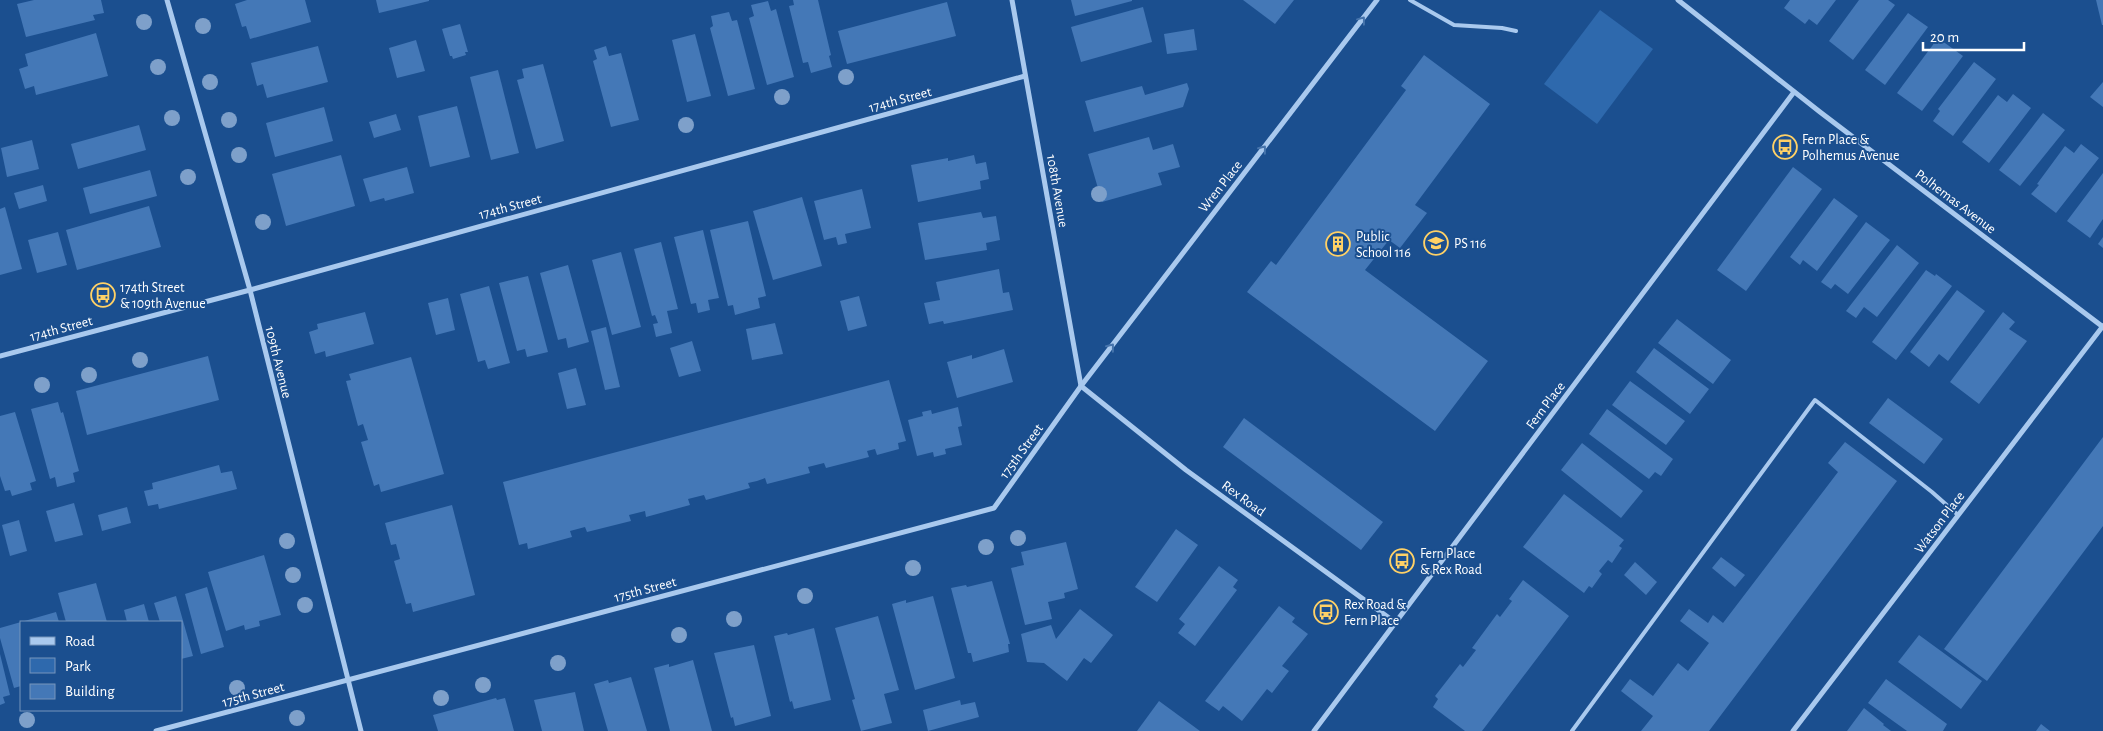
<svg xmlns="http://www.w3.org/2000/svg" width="2103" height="731" font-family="'Alegreya Sans',sans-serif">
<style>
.green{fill:#2e69ad}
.building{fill:#4478b7}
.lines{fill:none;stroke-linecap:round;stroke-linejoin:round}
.lane{stroke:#a9c9ee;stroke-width:4}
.street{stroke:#a9c9ee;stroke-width:5}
.tree{fill:#7ea0ca}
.oneway{stroke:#4674ac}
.labels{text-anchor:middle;stroke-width:4;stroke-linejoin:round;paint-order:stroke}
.street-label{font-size:14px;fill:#fff;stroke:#1b4f8f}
.poi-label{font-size:14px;fill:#fff;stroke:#1b4f8f;text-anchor:start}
</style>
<rect width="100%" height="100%" fill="#1b4f8f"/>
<path class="green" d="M1600,10l53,39 -56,75 -53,-40z"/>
<g class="building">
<path d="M34,0h67l3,13 -11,2 2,5 -69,17 -9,-33z"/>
<path d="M247,0h58l6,22 -61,17 -4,-13 -4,1 -7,-23z"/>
<path d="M376,0h53v1l-50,12z"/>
<path d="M793,0h25l13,55 -2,1 3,11 -21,6 -3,-11 -5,1 -14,-57 5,-1z"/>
<path d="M1071,0h61v1l-57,15z"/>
<path d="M1243,0h51l-19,24z"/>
<path d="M1790,0h46l-19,25 -8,-6 -4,5 -21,-16z"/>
<path d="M1859,0h29l7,5 -42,55 -24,-19z"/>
<path d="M2096,0h7v25h-1z"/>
<path d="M768,1l3,10 5,-2 18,68 -27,8 -18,-67 5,-2 -3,-11z"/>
<path d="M947,2l9,34 -109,28 -9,-33z"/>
<path d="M1143,7l9,35 -71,20 -10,-35z"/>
<path d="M729,12l3,9 5,-1 18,69 -27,7 -18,-68 3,-2 -2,-10z"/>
<path d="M1908,13l20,14 -43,58 -20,-15z"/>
<path d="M460,24l8,28h-3l1,3 -13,4 -1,-3h-2l-8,-27z"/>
<path d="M1194,29l3,21 -30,4 -3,-20z"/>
<path d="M96,33l12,43 -72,19 -2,-9 -9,3 -6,-20 9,-3 -3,-12z"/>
<path d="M695,34l16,62 -24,6 -15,-62z"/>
<path d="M1938,38l25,18 -41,55 -25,-18z"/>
<path d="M416,40l9,31 -28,7 -8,-30z"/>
<path d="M318,46l10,36 -61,16 -4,-14 -6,2 -6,-23z"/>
<path d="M606,46l3,10 12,-3 18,67 -28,7 -18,-66 4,-2 -3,-9z"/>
<path d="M1424,55l66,49 -75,101 12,8 -27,35 -11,-8 -24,30 123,91 -53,70 -188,-139 24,-31 5,4 130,-175 -5,-4z"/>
<path d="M1974,62l22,17 -43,57 -20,-15 7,-10 -2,-2z"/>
<path d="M543,64l21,77 -28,8 -19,-69 7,-2 -2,-9z"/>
<path d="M498,70l21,83 -28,7 -21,-83z"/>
<path d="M2103,82v25l-13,-10z"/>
<path d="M1187,83l2,6 -6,18 -89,25 -9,-31 57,-15 3,9z"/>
<path d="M2013,94l18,14 -42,55 -27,-21 36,-47 9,7z"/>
<path d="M457,106l13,51 -40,10 -12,-51z"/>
<path d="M324,107l9,34 -58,16 -9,-34z"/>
<path d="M2043,113l22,17 -45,56 -21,-16z"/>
<path d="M396,114l5,16 -27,8 -5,-16z"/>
<path d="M139,125l7,25 -68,19 -7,-25z"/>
<path d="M1149,137l4,13 20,-6 7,23 -22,6 4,12 -60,17 -14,-48z"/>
<path d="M32,140l7,29 -32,8 -6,-29z"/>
<path d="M2081,144l18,14 -43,55 -25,-19 8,-9 -2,-1 28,-38 9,7z"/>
<path d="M341,155l14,51 -69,20 -14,-52z"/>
<path d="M974,155l2,9 10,-2 3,17 -9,2 1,8 -63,13 -7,-37 37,-7v3z"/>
<path d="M407,167l7,26 -29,8 -1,-3 -14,4 -7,-23z"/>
<path d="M1793,167l29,22 -76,102 -29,-21z"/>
<path d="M150,170l7,26 -67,18 -7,-26z"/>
<path d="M2103,173v46l-13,19 -23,-17z"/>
<path d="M43,185l4,16 -28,8 -5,-16z"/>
<path d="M862,189l9,39 -26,6 2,9 -9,2 -2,-8 -12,3 -10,-39z"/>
<path d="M802,197l20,69 -49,14 -20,-69z"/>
<path d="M1834,198l24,18 -41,55 -14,-11 -3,5 -10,-8z"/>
<path d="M149,206l12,41 -84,23 -11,-40z"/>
<path d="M5,207l17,62 -22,6v-66z"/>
<path d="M981,212l2,6 13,-2 4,24 -14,3 1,7 -62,10 -7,-37z"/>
<path d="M748,221l18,75 -8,2 2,10 -25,7 -2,-10 -5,1 -18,-76z"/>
<path d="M1866,222l24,18 -42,54 -13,-10 -4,5 -10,-7z"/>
<path d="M703,230l16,68 -11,2 2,10 -12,3 -2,-10 -5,1 -17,-67z"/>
<path d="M58,232l9,33 -30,8 -9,-33z"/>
<path d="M2103,237v11l-5,-4z"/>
<path d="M661,242l17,67 -11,2 5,22 -16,4 -3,-13 5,-1 -3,-8 -3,1 -18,-67z"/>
<path d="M1897,245l22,18 -42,54 -13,-10 -8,11 -10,-7z"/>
<path d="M621,252l20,75 -29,8 -20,-75z"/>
<path d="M568,265l21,77 -21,6 -2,-10 -8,2 -18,-67z"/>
<path d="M999,269l4,24 6,-1 4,18 -69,14 -1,-3 -14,3 -5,-21 16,-3 -4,-18z"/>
<path d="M1926,270l9,6 1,-2 16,12 -56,74 -24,-18z"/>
<path d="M528,276l20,76 -21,5 -2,-8 -8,2 -18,-68z"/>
<path d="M489,286l21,77 -22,6 -3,-9 -7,2 -18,-68z"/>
<path d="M1957,290l28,21 -37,50 -9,-7 -10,13 -19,-15z"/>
<path d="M859,296l8,30 -19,5 -8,-30z"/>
<path d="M448,298l7,32 -19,5 -8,-32z"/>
<path d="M365,312l9,32 -48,13 -1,-6 -10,3 -6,-22 9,-3 -1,-5z"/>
<path d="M2003,312l12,10 -6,7 18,12 -48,63 -29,-22z"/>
<path d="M1677,319l54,41 -18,24 -55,-41z"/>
<path d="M775,323l8,31 -31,6 -6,-31z"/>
<path d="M606,327l14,60 -15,3 -14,-59z"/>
<path d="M692,341l9,30 -22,6 -9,-29z"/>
<path d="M1654,348l55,41 -19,25 -54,-42z"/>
<path d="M1004,349l9,33 -56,16 -10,-36 25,-7v4z"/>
<path d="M208,356l11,44 -132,35 -11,-44z"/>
<path d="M411,357l33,117 -63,18 -2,-8 -5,2 -13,-44 7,-2 -5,-16 -5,2 -12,-45 5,-1 -2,-6z"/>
<path d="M576,368l10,37 -19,4 -9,-36z"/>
<path d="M889,380l17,61 -8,2 1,6 -22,6 -2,-6 -8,2 2,6 -43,11 -2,-5 -16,4 2,6 -43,11 -2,-6 -8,3 -9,2 2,5 -44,12 -2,-5 -16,4 2,6 -44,12 -1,-6 -16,4 2,6 -44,11 -2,-5 -15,4 2,6 -44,12 -1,-6 -8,2 -16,-63z"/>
<path d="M1630,381l55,40 -19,24 -54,-40z"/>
<path d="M1888,398l55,41 -19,25 -55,-41z"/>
<path d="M58,402l3,11 2,-1 16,59 -6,2 2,9 -18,5 -2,-10 -5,2 -19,-70z"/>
<path d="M958,407l4,19 -4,1 4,18 -17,4 1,5 -12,3 -1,-5 -16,4 -9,-36 15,-4 -1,-4 9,-2 1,4z"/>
<path d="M1607,409l66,50 -12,17 -6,-4 -6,7 -60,-45z"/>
<path d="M15,412l21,69 -6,2 2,7 -20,6 -2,-6 -5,1 -5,-15v-60z"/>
<path d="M1244,418l139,104 -22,28 -138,-103z"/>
<path d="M2103,437v89l-116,155 -43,-32z"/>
<path d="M1845,442l52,39 -188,250h-68l12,-15 -32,-25 9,-12 23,17 25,-33 10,8 21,-28 -29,-22 9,-12 19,14 5,-8 10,8 115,-151 -10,-9z"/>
<path d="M1582,443l61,48 -22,27 -60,-48z"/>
<path d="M219,465l2,8 11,-2 5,18 -78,20 -1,-5 -10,2 -4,-15 9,-2 -1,-6z"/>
<path d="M1564,494l60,46 -5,6 3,2 -10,15 -4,-3 -9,11 3,3 -10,14 -3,-2 -5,7 -61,-46z"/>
<path d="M74,503l9,32 -28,7 -9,-31z"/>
<path d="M452,505l23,90 -62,17 -2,-9 -5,1 -12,-43 6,-2 -4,-15 -5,1 -6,-22z"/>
<path d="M127,507l4,16 -29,8 -4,-16z"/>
<path d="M19,520l8,31 -17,5 -8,-31z"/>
<path d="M1176,529l22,16 -41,57 -22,-15z"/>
<path d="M1066,542l12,47 -14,4 1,5 -17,4 4,17 -27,6 -14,-57 13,-3 -3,-13z"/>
<path d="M264,555l17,60 -22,6 1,5 -15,4 -1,-5 -18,6 -18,-59z"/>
<path d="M1721,557l24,18 -10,12 -23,-19z"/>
<path d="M1635,562l22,20 -11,13 -22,-20z"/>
<path d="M1219,566l19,14 -5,7 4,3 -42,56 -17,-13 7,-9 -6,-5z"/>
<path d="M1523,580l46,36 -87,115h-17l-32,-24 5,-8 -3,-3 25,-32 3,3 13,-17 -4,-2 25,-34 3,3 12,-16 -3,-2z"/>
<path d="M992,581l18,63h-2l1,8 -36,10 -2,-9h-3l-17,-65 15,-3 1,2z"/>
<path d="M96,583l11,39h-41l-8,-29z"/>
<path d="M207,587l17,60 -23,7 -16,-60z"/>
<path d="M176,596l17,60 -12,3v-37h-21l-6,-19z"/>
<path d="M933,596l22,82 -40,12 -23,-86 14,-4v3z"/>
<path d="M144,604l5,18h-22l-3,-12z"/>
<path d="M1279,606l16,12 -3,4 16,12 -26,32 7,5 -17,22 -5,-4 -25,32 -19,-15 -4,5 -14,-10z"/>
<path d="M1080,609l33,26 -22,28 -7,-5 -17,23 -23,-18 -17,-1 -6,-28 30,-9 5,14z"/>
<path d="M56,612l3,10h-38v64l-7,2 -14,-50v-10z"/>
<path d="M878,616l21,74 -15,4 8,29 -31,8 -9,-31 3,-1 -20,-71z"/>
<path d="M814,628l17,72 -37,9 -2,-8 -2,1 -16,-66 13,-3 1,2z"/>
<path d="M1919,635l63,46 -21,28 -63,-47z"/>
<path d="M754,645l17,71 -36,10 -2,-9 -2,1 -17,-65z"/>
<path d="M0,654l10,41 -7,2 2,6 -5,2z"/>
<path d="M693,660l19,71h-42l-16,-63 15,-4v3z"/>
<path d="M631,677l16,54h-39l-14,-47 14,-4 1,3z"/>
<path d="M1886,679l61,45 -4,7h-36l-39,-28z"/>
<path d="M575,692l9,39h-42l-8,-31z"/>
<path d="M496,698l1,2 8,-2 9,33h-76l-5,-16z"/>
<path d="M960,700l1,5 14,-3 4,15 -51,14 -5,-21z"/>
<path d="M1159,701l41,30h-63z"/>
<path d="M1864,708l20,16 -1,1 8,6h-44z"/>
<path d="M2041,724l9,7h-14z"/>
</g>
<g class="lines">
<g class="lane">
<path d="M1410,0l44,25 48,3 14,3"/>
<path d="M1572,731l243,-331 117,92 26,23"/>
</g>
<g class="street">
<path d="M167,0l83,290 111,441"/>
<path d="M1012,0l69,386"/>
<path d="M1678,0l142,112 283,215"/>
<path d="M0,356l250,-66 775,-214"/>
<path d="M1081,386l105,84 210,153"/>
<path d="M156,731l838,-223 87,-122 296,-386"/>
<path d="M1314,731l480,-639"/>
<path d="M1793,731l310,-405"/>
</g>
</g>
<g class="tree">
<circle cx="144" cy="22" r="8"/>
<circle cx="203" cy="26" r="8"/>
<circle cx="158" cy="67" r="8"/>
<circle cx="846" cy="77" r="8"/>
<circle cx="210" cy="82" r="8"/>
<circle cx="782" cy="97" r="8"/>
<circle cx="172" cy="118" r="8"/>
<circle cx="229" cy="120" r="8"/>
<circle cx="686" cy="125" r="8"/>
<circle cx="239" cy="155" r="8"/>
<circle cx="188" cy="177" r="8"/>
<circle cx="1099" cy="194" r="8"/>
<circle cx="263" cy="222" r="8"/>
<circle cx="140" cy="360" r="8"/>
<circle cx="89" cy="375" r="8"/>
<circle cx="42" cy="385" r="8"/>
<circle cx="1018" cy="538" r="8"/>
<circle cx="287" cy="541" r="8"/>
<circle cx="986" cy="547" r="8"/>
<circle cx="913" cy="568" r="8"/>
<circle cx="293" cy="575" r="8"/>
<circle cx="805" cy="596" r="8"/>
<circle cx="305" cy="605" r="8"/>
<circle cx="734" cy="619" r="8"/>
<circle cx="679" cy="635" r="8"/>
<circle cx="558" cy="663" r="8"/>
<circle cx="483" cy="685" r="8"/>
<circle cx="237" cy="688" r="8"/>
<circle cx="441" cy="698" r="8"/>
<circle cx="297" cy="718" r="8"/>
<circle cx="27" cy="720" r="8"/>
</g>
<defs><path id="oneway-chevron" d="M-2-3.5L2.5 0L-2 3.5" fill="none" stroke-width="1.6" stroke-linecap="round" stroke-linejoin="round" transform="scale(1.25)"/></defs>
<g class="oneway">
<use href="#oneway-chevron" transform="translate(1362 20) rotate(-53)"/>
<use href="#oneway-chevron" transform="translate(1263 149) rotate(-52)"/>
<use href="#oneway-chevron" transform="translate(1111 347) rotate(-52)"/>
</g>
<defs>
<g id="bus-ring" transform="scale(1.25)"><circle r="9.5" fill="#1b4f8f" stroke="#ffd166" stroke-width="1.5"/><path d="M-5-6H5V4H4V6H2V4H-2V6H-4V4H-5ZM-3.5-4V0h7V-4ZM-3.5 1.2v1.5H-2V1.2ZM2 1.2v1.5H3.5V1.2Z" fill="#ffd166"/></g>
<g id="school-ring" transform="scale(1.25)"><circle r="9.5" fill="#1b4f8f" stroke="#ffd166" stroke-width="1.5"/><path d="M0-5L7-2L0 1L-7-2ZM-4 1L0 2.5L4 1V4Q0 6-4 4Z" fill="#ffd166"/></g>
<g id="building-ring" transform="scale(1.25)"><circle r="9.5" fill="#1b4f8f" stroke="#ffd166" stroke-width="1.5"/><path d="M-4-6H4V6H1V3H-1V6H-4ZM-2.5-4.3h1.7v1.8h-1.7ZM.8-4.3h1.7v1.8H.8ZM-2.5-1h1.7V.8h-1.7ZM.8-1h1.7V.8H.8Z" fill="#ffd166"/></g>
</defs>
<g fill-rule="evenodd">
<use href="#bus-ring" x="1785" y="147"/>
<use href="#school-ring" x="1436" y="243"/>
<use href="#building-ring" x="1338" y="244"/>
<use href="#bus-ring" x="103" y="295"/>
<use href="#bus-ring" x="1402" y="561"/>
<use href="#bus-ring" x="1326" y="612"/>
</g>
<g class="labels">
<g class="street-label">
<text transform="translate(900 99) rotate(-15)" y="5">174th Street</text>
<text transform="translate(1220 186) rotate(-52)" y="5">Wren Place</text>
<text transform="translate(1058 191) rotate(80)" y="5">108th Avenue</text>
<text transform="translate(1956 201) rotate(37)" y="5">Polhemas Avenue</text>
<text transform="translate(510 206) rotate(-15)" y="5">174th Street</text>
<text transform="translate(61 328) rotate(-15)" y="5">174th Street</text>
<text transform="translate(279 362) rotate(76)" y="5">109th Avenue</text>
<text transform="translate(1545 405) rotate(-53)" y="5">Fern Place</text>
<text transform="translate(1021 451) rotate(-54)" y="5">175th Street</text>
<text transform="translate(1244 498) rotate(36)" y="5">Rex Road</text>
<text transform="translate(1939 522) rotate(-53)" y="5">Watson Place</text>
<text transform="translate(645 589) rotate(-15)" y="5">175th Street</text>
<text transform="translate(253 694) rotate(-15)" y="5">175th Street</text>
</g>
<g class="poi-label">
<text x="1802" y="144">Fern Place &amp;<tspan x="1802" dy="16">Polhemus Avenue</tspan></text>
<text x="1356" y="241">Public<tspan x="1356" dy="16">School 116</tspan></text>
<text x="1454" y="248">PS 116</text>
<text x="120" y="292">174th Street<tspan x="120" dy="16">&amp; 109th Avenue</tspan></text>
<text x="1420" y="558">Fern Place<tspan x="1420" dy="16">&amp; Rex Road</tspan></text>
<text x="1344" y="609">Rex Road &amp;<tspan x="1344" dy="16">Fern Place</tspan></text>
</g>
</g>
<rect x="20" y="621" width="162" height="90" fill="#1b4f8f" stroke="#7695bc"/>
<rect x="30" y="637" width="25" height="8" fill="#a9c9ee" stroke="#7695bc"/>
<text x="65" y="646" font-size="15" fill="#ffffff">Road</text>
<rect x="30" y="658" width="25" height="15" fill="#2e69ad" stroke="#7695bc"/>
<text x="65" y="671" font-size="15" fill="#ffffff">Park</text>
<rect x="30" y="684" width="25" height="15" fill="#4478b7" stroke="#7695bc"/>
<text x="65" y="696" font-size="15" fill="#ffffff">Building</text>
<path d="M1923 42v8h101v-8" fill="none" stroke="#ffffff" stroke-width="2.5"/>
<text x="1930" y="42" font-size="15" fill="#ffffff" stroke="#1b4f8f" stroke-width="4" paint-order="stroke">20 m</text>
</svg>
